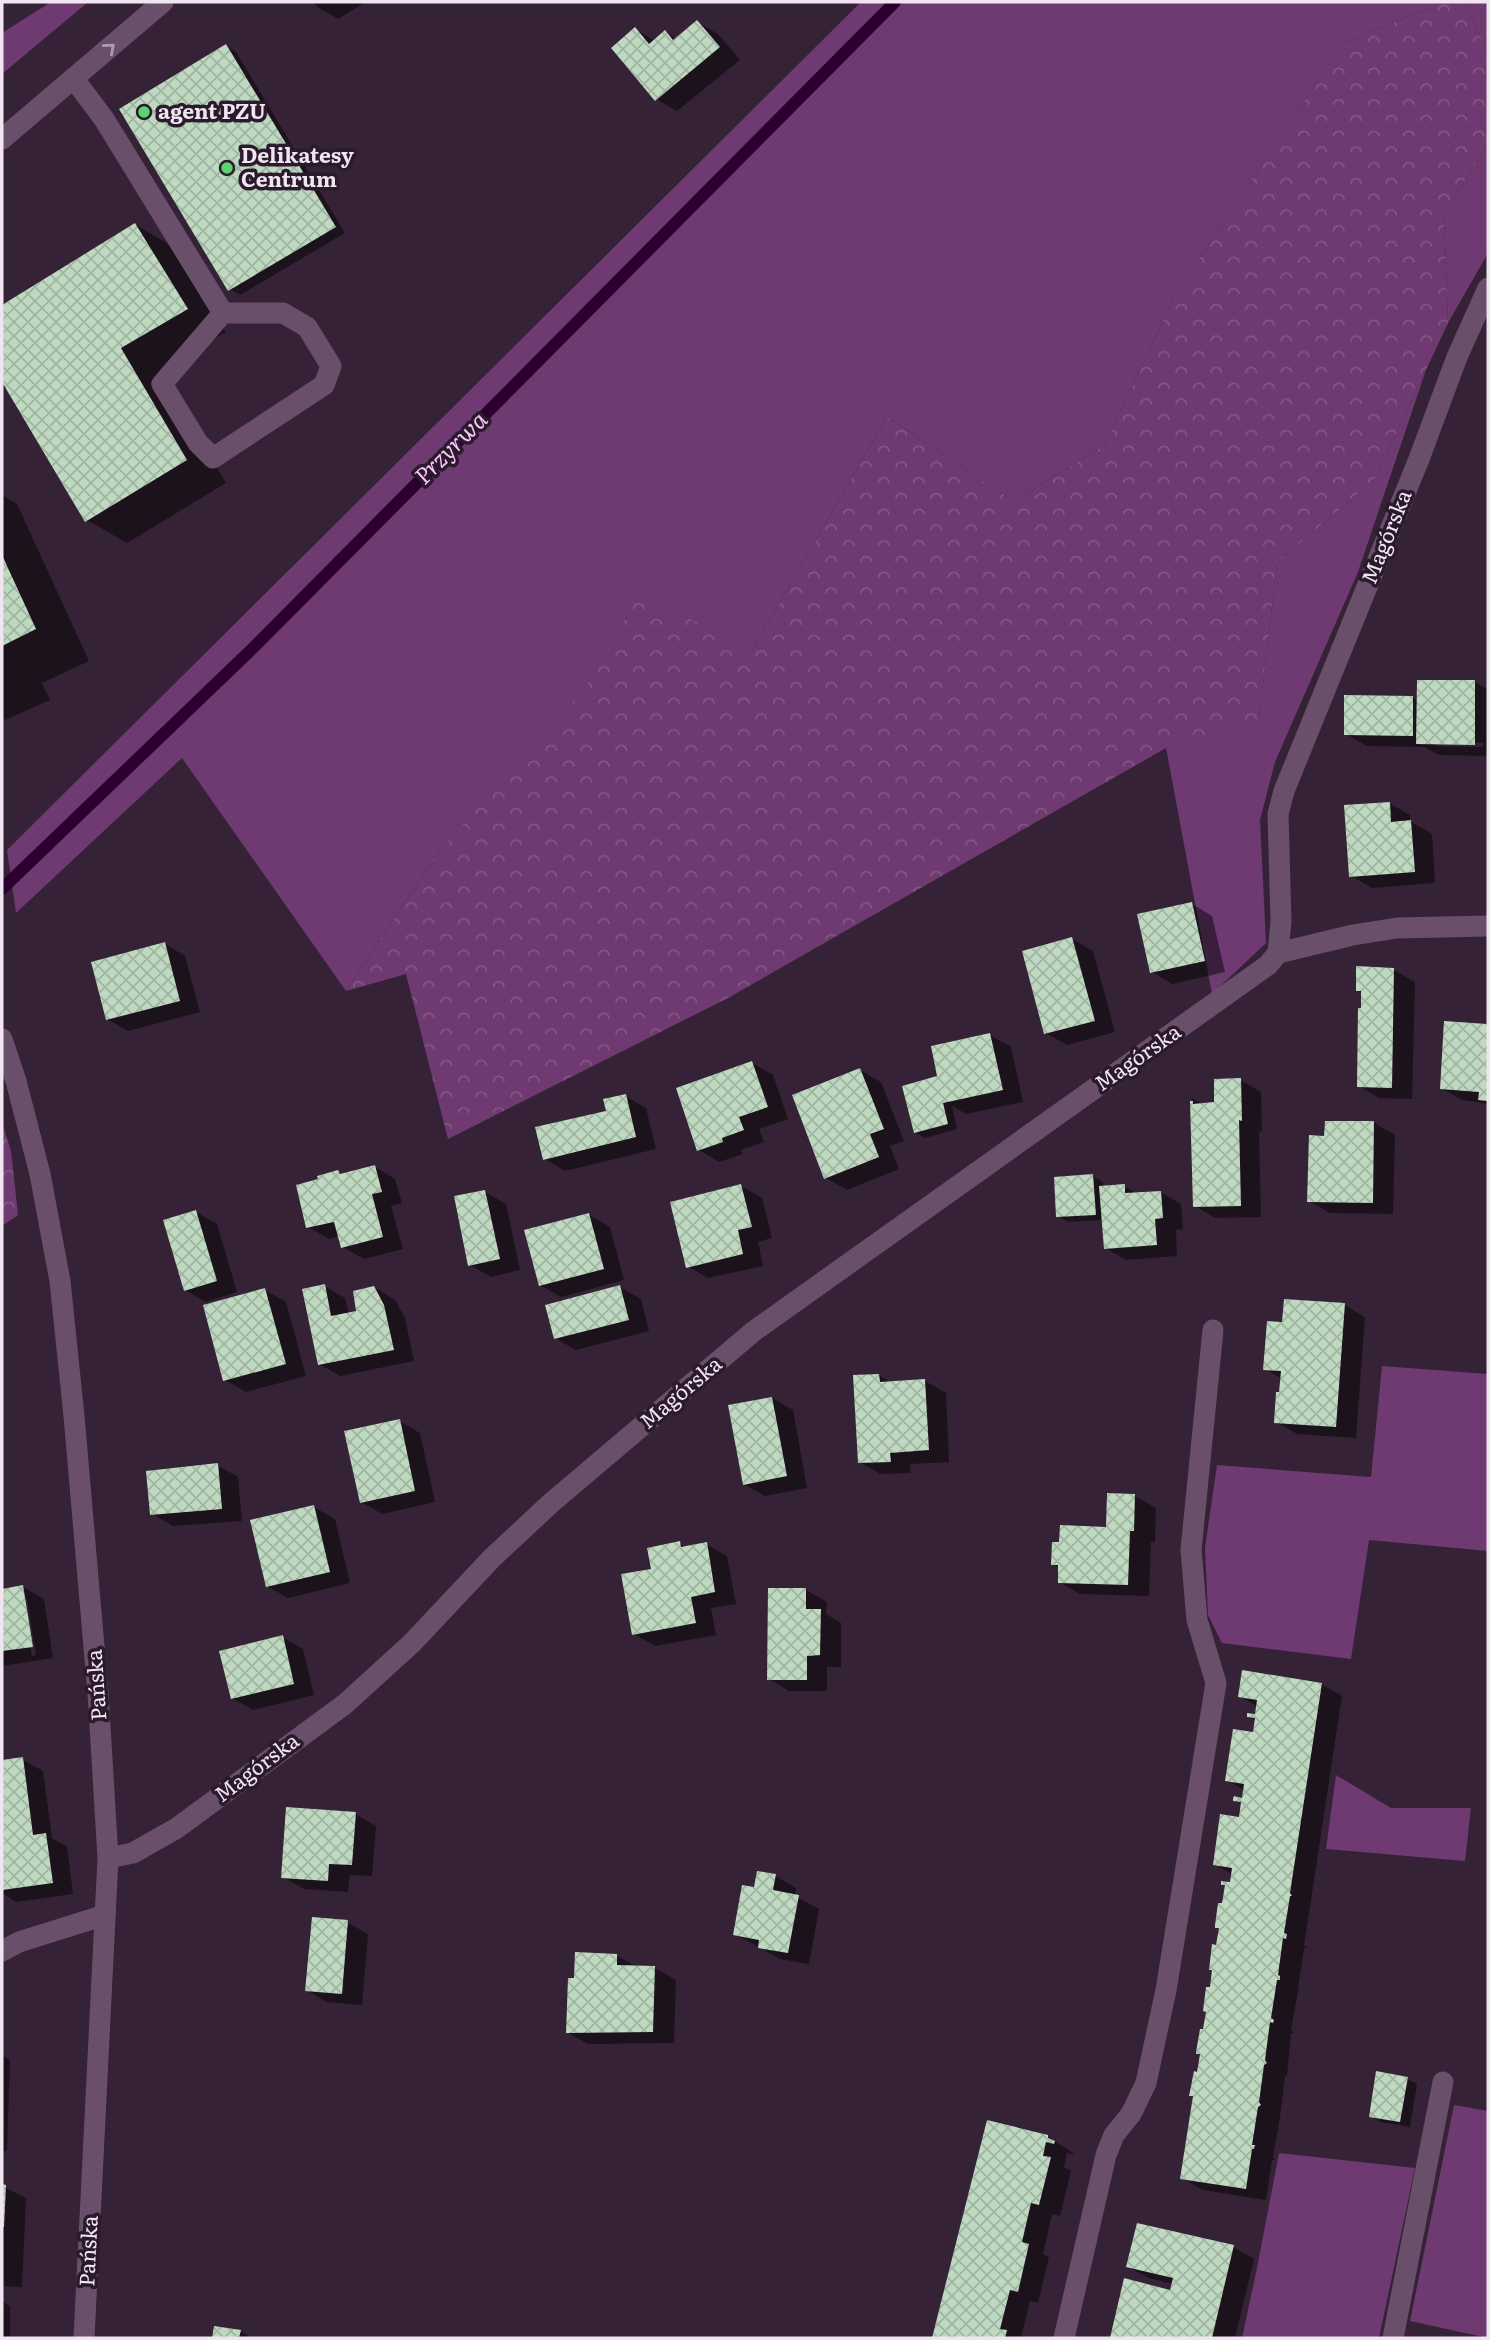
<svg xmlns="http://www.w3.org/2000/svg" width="1490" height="2340" font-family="Literata,serif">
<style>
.green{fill:#6e3a71}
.forest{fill:url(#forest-crowns)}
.shadow{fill:#0007;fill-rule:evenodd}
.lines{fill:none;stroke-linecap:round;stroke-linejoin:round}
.stream{stroke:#2b002e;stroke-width:12}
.building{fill:url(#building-cross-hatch)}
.lane{stroke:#6a4f6b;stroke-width:21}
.street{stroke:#6a4f6b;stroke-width:21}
.oneway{stroke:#ae9aae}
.poi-dot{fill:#59d56f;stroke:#2b192c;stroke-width:2.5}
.labels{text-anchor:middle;stroke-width:7;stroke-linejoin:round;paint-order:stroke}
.poi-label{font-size:21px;font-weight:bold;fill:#f1e5f2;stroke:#2b192c;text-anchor:start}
.street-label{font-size:21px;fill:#f1e5f2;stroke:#2b192c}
.water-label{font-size:23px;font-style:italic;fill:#fbc6fd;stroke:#2b192c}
</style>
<defs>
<pattern id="forest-crowns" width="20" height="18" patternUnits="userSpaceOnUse" patternTransform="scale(1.75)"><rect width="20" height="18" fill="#6e3a71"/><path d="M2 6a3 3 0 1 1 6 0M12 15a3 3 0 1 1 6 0" fill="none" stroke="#835686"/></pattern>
<pattern id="building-cross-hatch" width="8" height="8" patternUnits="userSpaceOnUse" patternTransform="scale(1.75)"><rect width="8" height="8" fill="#bed9c0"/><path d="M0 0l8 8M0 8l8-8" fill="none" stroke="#a0b4a2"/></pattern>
</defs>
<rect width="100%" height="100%" fill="#352236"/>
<g class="green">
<path d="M51,2h37l-86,72v-41z"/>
<path d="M861,2h583l-101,41 -167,250 -71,152 -91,56 -127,-84 -135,233 -150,24 -162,176 -94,141 -164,-233 -166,155 -9,-63z"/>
<path d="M1464,2h24v49z"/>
<path d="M1488,144v109l-40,70 -4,-110z"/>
<path d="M1426,370l-68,202 -83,190 -15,58 6,123 -54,51 -46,-246 93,-30 18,-155 98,-84z"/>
<path d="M1382,1366l106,8v177l-119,-11 -18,119 -129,-16 -14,-28 -3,-67 12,-83 154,12z"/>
<path d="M1336,1775l55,33h80l-6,53 -139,-12z"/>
<path d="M1454,2105l34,6v227l-78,-17z"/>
<path d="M1279,2153l136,15 -36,170h-137l15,-70z"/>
</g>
<g class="forest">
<path d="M1444,2h20l24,49v93l-44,69 4,110 -73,156 -98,84 -18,156 -93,29 -438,250 -280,141 -42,-165 -60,17 94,-141 143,-159 57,-97 112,56 135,-233 127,84 91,-56 71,-152 167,-250z"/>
<path d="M2,1123l9,28 7,64 -16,11z"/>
</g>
<g class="shadow">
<path d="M314,2h52l-28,17 -21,-12z"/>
<path d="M697,22l21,12 22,26 -63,51 -21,-12 -21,-70 20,12 10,-9 12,7z"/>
<path d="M226,46l10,6 109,181 -105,62 -10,-6z"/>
<path d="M136,225l39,23 51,84 -67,40 67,111 -99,60 -40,-23 -85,-141v-72z"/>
<path d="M2,495l15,9 72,157 -47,22 8,17 -45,20 -3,-1z"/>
<path d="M1475,682l13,8v66l-49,-1 -15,-8 -57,-1 -21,-12 66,-36 6,3zM1436,742l47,1v4l-47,-1z"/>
<path d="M1389,803l21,12v6l22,13 3,49 -63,5 -21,-12z"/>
<path d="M1192,904l20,12 13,56 -53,12 -20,-12z"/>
<path d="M1072,939l21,12 22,81 -48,13 -21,-12z"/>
<path d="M165,944l20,12 15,56 -72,19 -21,-12z"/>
<path d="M1394,970l21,12 -3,117 -33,-1 -20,-12 4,-92 -6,-4z"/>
<path d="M1486,1026l2,1v77l-26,-4 -21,-12z"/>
<path d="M990,1035l21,12 12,55 -57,12 -14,-8 5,23 -32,9 -10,-6 24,-54z"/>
<path d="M752,1063l21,12 15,44 -29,10 5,13 -23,8 2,4 -24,8 -20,-12z"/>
<path d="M860,1070l21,12 23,59 -14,5 9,23 -52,21 -21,-12z"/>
<path d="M1240,1080l21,12 1,40 -3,-1 2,86 -46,1 -20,-12 -3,-108 12,7 12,-1z"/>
<path d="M625,1096l21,12 10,41 -91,22 -20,-12 63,-47z"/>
<path d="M1374,1123l21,12 -2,79 -63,-1 -21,-12 17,-63z"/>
<path d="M375,1167l20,12 7,24 -11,3 12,43 -39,10 -21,-12 -3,-11 -11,3 -21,-12 30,-55 6,3z"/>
<path d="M1093,1176l10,6v6l21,-2 14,8 22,-2 21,12 2,25 -7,1 1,26 -51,4 -21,-12 -2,-28 -35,2 -10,-6z"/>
<path d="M741,1186l21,12 10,40 -14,4 5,24 -55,12 -21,-12z"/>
<path d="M485,1192l21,12 14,66 -29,7 -21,-12z"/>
<path d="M196,1212l21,12 20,68 -31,10 -21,-12z"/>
<path d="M589,1215l21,12 14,53 -63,17 -21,-12z"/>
<path d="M324,1286l21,12 4,16 8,-1 17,-26 21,13 10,18 9,43 -74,15 -21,-12z"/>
<path d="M620,1287l21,12 8,32 -73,19 -21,-12z"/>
<path d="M265,1290l21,12 20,74 -60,16 -21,-12z"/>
<path d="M1344,1305l21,12 -9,121 -59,-4 -21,-12 6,-43 -17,-10 19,-45z"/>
<path d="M879,1375l12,8 34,-2 21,12 3,69 -39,2 1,9 -31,1 -20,-12z"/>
<path d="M772,1398l21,12 14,78 -42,8 -21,-12z"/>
<path d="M399,1421l21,12 15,69 -53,12 -21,-12z"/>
<path d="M217,1465l21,12 4,44 -69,5 -21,-12z"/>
<path d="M1135,1496l21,12 -1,34h-4l-2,54 -69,-2 -21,-12 1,-14 -7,-4 54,-35z"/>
<path d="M314,1507l21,12 15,64 -62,15 -21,-12z"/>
<path d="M679,1543l8,5 19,-4 21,12 9,48 -25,4 5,27 -61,11 -21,-12 19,-64z"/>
<path d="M23,1587l21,12 9,59 -51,8v-75zM24,1599h3l9,56 -4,1z"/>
<path d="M806,1590l21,12 -1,12 15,9v44h-14v24h-38l-20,-12z"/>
<path d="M282,1637l21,12 11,46 -61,15 -21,-12z"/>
<path d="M1321,1684l21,12 -38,250 4,2h-4l-6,41 3,1 -3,1 -7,39 3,3h-3l-4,42 -2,1 -5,41 -7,40 2,3h-3l-6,40 -63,-10 -21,-12 20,-123 -4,-2 7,-22 22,-145 -4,-2h8l1,-10 -18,-10 27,-45 2,-14 -8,-5h9l1,-9 -18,-11 27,-46 2,-13 -8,-5h9l1,-9 -18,-11z"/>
<path d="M22,1759l21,12 9,67 15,9 6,47 -57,8 -14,-9v-132z"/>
<path d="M355,1814l21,12 -4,50 -22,-1 -2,17 -44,-3 -21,-12z"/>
<path d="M775,1876l21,12 -1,8 24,13 -10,55 -29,-5 -45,-25 20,-45z"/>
<path d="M347,1922l21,12 -6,71 -35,-3 -21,-12z"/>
<path d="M616,1955l21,12 18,1 21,12 -2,63 -86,1 -21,-12 9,-52z"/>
<path d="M2,2055l8,5 -3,91h-5z"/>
<path d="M1407,2079l10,5 -7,43 -29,-5 -10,-6z"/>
<path d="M988,2122l60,15 27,17 -8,-1 -3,14 7,4 -11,45 -8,-2 -9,40 6,3 -11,46 -8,-2 -9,37h-87z"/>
<path d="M2,2186l24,12 -4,89 -20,-1z"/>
<path d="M1233,2247l21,12 -19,79h-124l14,-58 47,12 1,-8 -24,-6 -21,-11z"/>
<path d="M2,2301l8,5v32h-8z"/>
<path d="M216,2328l24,3 12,7h-38z"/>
</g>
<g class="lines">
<path class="stream" d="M2,889l252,-242 641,-645"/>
</g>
<g class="building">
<path d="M697,20l23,27 -65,54 -44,-53 24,-21 14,17 16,-14 8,10z"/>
<path d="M226,44l110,183 -108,64 -109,-182z"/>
<path d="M135,223l53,86 -67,39 66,112 -102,62 -83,-140v-77z"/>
<path d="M2,555l34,74 -34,17z"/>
<path d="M1417,680h58v65l-59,-1z"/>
<path d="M1344,695l69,1v40l-69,-1z"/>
<path d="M1390,802l1,20 20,-2 4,52 -66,5 -5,-72z"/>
<path d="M1192,902l13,59 -55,12 -13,-59z"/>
<path d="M1072,937l23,84 -51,13 -22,-83z"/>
<path d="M165,942l15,59 -74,19 -15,-58z"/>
<path d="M1356,966l38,2 -2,120 -35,-1 1,-79h3v-17h-5z"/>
<path d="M1444,1021l43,3 1,77 -10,-1 1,-8 -39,-3z"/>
<path d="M990,1033l13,57 -60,13 5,21 -34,9 -12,-47 35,-10 -6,-30z"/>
<path d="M752,1061l16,46 -29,10 5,13 -22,8 1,4 -26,9 -21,-63z"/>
<path d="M860,1068l24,61 -14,5 9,23 -55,22 -32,-84z"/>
<path d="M1241,1078l1,43 -3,-1 2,86 -48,1 -3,-106h3v3l21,-2v-23z"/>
<path d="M626,1094l10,43 -93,23 -8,-33 71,-16 -3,-12z"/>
<path d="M1325,1121h49l-1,82 -66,-1 2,-67 15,1z"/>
<path d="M375,1165l7,27 -10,2 11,43 -42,11 -7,-26 -28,6 -10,-43 22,-6 -1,-3 21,-6 2,4z"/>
<path d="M1093,1174l3,41 -40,2 -2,-40z"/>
<path d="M741,1184l11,43 -14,3 5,24 -57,14 -16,-66z"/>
<path d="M1125,1184v9l36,-2 2,27 -8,1 2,26 -53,4 -5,-63z"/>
<path d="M485,1190l15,69 -32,7 -14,-70z"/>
<path d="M196,1210l21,71 -33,10 -21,-71z"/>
<path d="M589,1213l15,56 -65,17 -15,-56z"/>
<path d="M325,1284l6,32 25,-5 -3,-20 21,-5 10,19 10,45 -76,15 -16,-76z"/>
<path d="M620,1285l9,35 -75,19 -9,-34z"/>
<path d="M265,1288l21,76 -63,17 -20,-76z"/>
<path d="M1284,1299l61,4 -9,124 -62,-4 2,-31h3l2,-21 -18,-1 4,-49 15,1z"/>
<path d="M879,1374l1,8 45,-3 4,71 -39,3 1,9 -33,1 -5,-88z"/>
<path d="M772,1397l15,79 -44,9 -15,-80z"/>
<path d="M400,1419l15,72 -55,12 -16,-72z"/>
<path d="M218,1463l4,46 -72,6 -4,-44z"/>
<path d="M1107,1493l28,1 -1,37h-4l-2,54 -70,-2v-18h-7l1,-23h7l1,-17 46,2z"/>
<path d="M314,1505l16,67 -64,15 -16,-67z"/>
<path d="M680,1541l1,6 26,-5 8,50 -24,5 5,26 -64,12 -11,-61 30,-5 -4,-21z"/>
<path d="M23,1585l10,62 -31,4v-62z"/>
<path d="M768,1588h38v21h15l-1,46 -13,1v24h-40z"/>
<path d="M283,1635l11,49 -63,15 -12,-48z"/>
<path d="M1242,1670l80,13 -32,210 2,3h-2l-6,37 3,1 -1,5 -3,-1 -5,37 2,1v4h-3l-6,38 3,2 -1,3 -3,-1 -5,38 2,3 -3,2 -5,37 2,3 -3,2 -6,38h3l-1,4h-2l-6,40 -66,-10 13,-83h-4l5,-25 3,1 3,-18h-4v-2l4,-23h3l3,-17 -3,-1 3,-24h4l2,-17h-3l3,-26 4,1 3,-17h-4v-3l3,-22h4l3,-18h-4v-4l9,1 2,-14 -19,-3 7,-51 19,3 2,-15 -8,-1v-2l1,-3 8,2 2,-14 -19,-3 8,-52 20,3 2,-14 -8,-1v-4l8,1 2,-14 -19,-3z"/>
<path d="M23,1757l10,78 13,-2 7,50 -51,7v-130z"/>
<path d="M286,1807l70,5 -4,53 -23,-1 -1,17 -47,-3z"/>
<path d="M757,1871l19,3 -3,16 26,5 -11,58 -30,-5 1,-8 -26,-5 9,-50 12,2z"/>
<path d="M312,1917l36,3 -6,74 -37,-3z"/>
<path d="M575,1952l42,2v11l38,1 -2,66 -87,1 2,-55h6z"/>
<path d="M1376,2071l32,6 -8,45 -31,-5z"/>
<path d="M987,2120l61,15v3l7,3 -1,3 -8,-2 -3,14 8,1 -12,48 -8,-2 -9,39 7,2 -11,48 -8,-2 -10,39 7,1 -2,8h-73z"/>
<path d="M2,2184l4,1 -2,42h-2z"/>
<path d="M1137,2223l97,22 -22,93h-102l14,-60 46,12 3,-12 -47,-11z"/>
<path d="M214,2326l27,4 -2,8h-27z"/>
</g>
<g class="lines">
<g class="lane">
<path d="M74,79l30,40 119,194h60l24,14 24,39 -7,19 -111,73 -15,-15 -36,-59 61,-71"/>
<path d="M2,139l161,-137"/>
<path d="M1064,2338l42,-183 8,-20 17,-21 15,-31 20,-93 50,-307 -19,-63 -6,-70 22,-220"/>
<path d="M1393,2338l50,-256"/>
</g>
<g class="street">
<path d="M1278,953l75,-18 44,-7 91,-2"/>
<path d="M2,1039l14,42 24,93 20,107 14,135 24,277 10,165 -24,480"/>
<path d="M108,1858l25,-5 44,-25 168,-124 67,-61 80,-85 59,-55 203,-172 514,-366 10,-12 3,-32 -3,-107 6,-23 135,-332 38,-102 31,-69"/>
<path d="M2,1951l17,-9 86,-27"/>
</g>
</g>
<defs><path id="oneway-chevron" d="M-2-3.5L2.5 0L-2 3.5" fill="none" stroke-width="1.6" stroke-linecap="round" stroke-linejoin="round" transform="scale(1.75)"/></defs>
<use class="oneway" href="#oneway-chevron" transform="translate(110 48) rotate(-41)"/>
<g class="poi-dot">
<circle cx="144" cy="112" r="7"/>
<circle cx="227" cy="168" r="7"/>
</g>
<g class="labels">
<g class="poi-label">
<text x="158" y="119">agent PZU</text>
<text x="241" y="163">Delikatesy<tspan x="241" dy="24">Centrum</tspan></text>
</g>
<g class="street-label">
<text transform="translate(1387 537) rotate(-68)" y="7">Magórska</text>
<text transform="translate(1138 1058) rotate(-35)" y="7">Magórska</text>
<text transform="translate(681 1393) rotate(-40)" y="7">Magórska</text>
<text transform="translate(97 1685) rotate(-94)" y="7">Pańska</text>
<text transform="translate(257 1768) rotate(-37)" y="7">Magórska</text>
<text transform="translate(89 2251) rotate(-87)" y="7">Pańska</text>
</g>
<g class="water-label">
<text transform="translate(451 448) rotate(-45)" y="8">Przyrwa</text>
</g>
</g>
<rect width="1490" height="2340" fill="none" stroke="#f1e5f2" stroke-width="7"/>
</svg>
